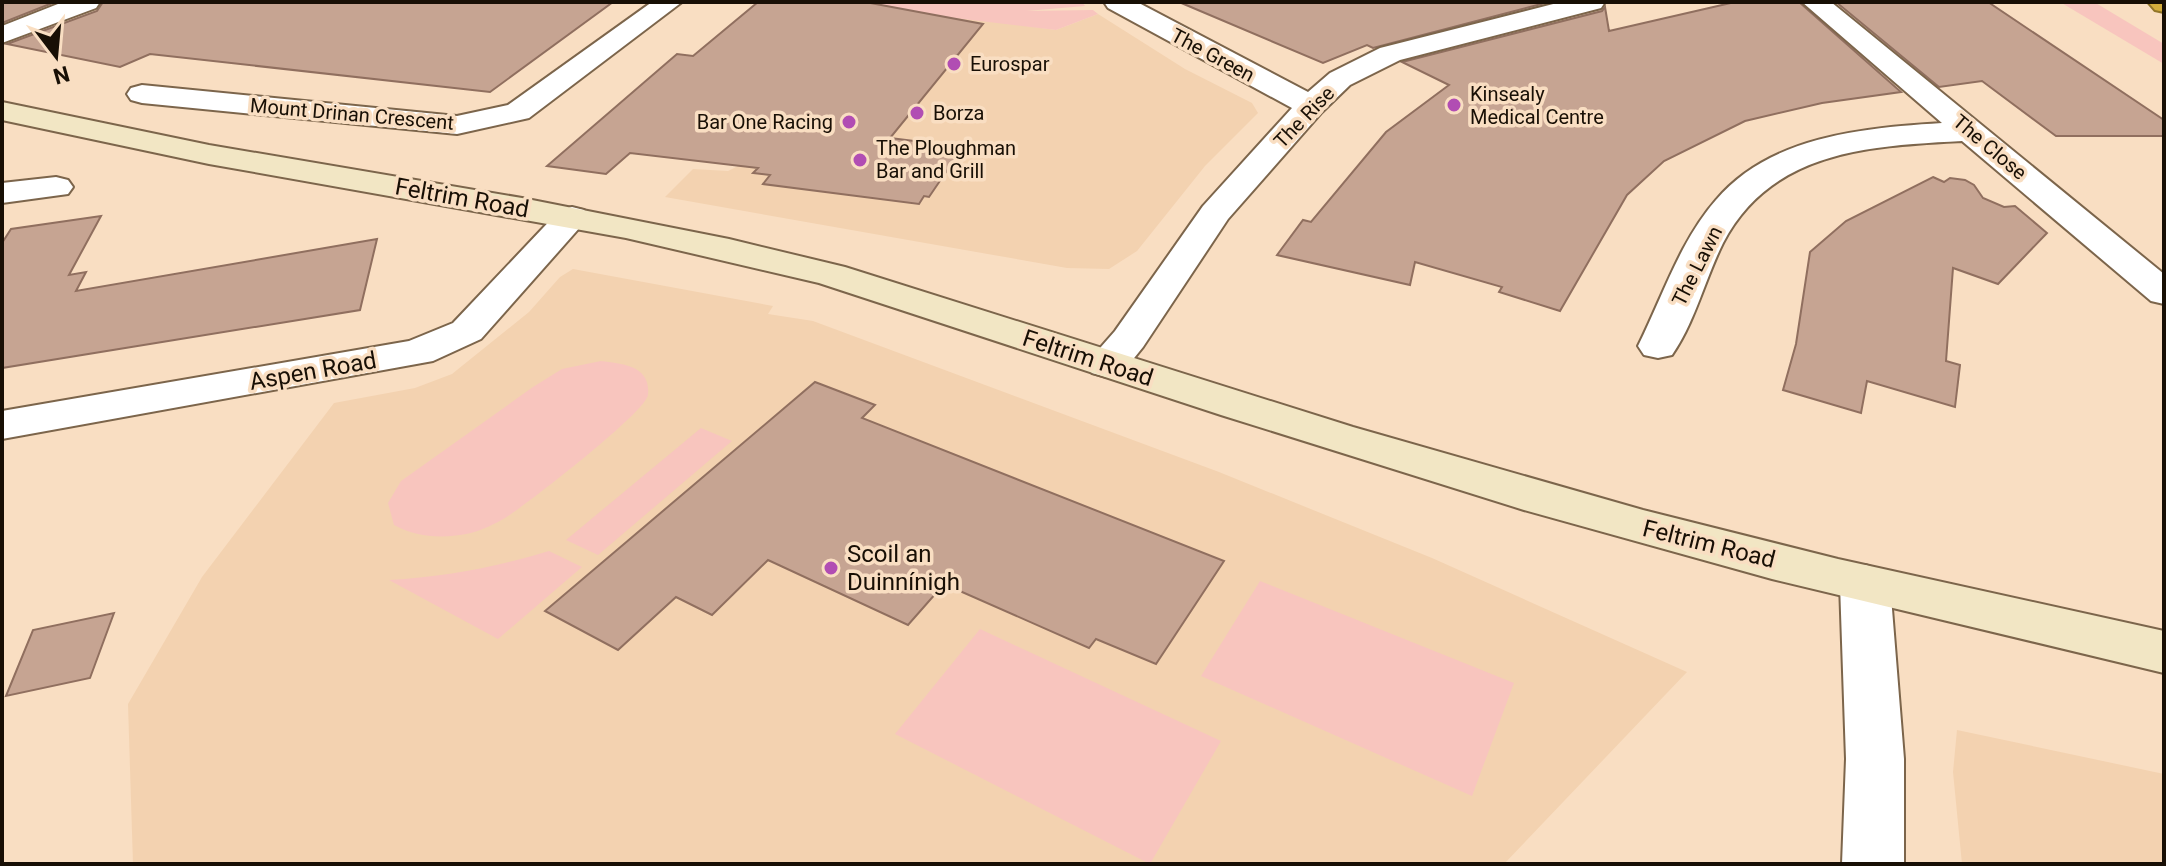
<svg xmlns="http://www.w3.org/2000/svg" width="2166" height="866" font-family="Roboto,sans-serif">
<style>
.built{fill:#f3d2b0}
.green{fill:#f8c5be}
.building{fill:#c6a492;stroke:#906f5f;stroke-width:2}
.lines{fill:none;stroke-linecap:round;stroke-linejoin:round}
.street-casing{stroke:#7c654b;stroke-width:4}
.secondary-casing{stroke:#7c654b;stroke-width:4}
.highway-casing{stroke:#927529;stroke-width:4}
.street{fill:#fff;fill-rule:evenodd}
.secondary{fill:#f2e6c4;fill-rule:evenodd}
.highway{fill:#d3ac3c;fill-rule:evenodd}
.poi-dot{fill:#b14db3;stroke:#f9dec2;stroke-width:3}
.labels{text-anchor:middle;stroke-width:7;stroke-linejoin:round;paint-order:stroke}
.far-street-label{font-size:20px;fill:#180f05;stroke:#f9dec2}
.far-poi-label{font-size:20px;fill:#180f05;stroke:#f9dec2;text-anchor:start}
.street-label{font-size:24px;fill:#180f05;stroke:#f9dec2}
.poi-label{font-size:24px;fill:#180f05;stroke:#f9dec2;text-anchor:start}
</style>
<rect width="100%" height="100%" fill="#f9dec2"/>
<g class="built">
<path d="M896,8l160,22 42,-16 87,55 67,34 6,10 -53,53 -68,85 -28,18 -42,-1 -402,-71 28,-28 35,2 10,-5z"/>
<path d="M573,269l200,37 -5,8 45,7 406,151 213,86 255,114 -183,192h-1371l-5,-160 74,-127 132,-174 81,-15 37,-14 77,-62 31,-35z"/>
<path d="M1957,730l207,44v90h-202l-9,-92z"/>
</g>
<g class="green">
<path d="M820,2h262l3,4 -59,5 67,-1 5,4 -42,16z"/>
<path d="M2060,2h34l70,42v20z"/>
<path d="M601,361c21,3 50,4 47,34 -3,18 -122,110 -143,123 -10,6 -23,12 -34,15 -27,6 -53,5 -77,-8l-6,-22 13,-22 132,-94 29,-18z"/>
<path d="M701,428l31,13 -134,114 -32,-15z"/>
<path d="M549,551l33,16 -84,72 -109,-59c55,-3 107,-13 160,-29z"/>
<path d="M1260,581l254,102 -42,113 -271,-120z"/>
<path d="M980,629l241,112 -71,123 -255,-130z"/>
</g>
<g class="building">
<path d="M2,2h53l-53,21z"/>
<path d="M103,2h510l-123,90 -340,-38 -30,13 -113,-23 90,-33z"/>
<path d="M758,2h107l118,22 -93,114 73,9 -34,50 -5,-1 -5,8 -156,-20 7,-9 -17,-2 5,-5 -128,-15 -24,21 -59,-8 130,-112 16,2z"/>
<path d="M1179,2h370l-176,46 -6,-3 -44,18z"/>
<path d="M1735,2h64l102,90 -79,11 -77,18 -81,40 -37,34 -67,116 -61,-19 3,-5 -87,-25 -5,23 -133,-30 26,-35 8,2 75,-90 63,-47 -47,-23 200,-51 3,-4 4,24z"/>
<path d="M1836,2h152l176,118v16h-108l-74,-55 -43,6z"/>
<path d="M1933,177l11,5 6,-4 15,2 9,5 9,13 21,9 11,-1 32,27 -49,51 -45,-16 -7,93 14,4 -5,42 -88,-26 -6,32 -78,-23 13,-46 14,-92 36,-31z"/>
<path d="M101,216l-32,59 17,-3 -10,19 301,-52 -17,71 -358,58v-125l9,-14z"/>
<path d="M815,382l60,23 -13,13 362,143 -68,103 -60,-25 -7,9 -145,-64 -36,41 -140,-65 -56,55 -36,-18 -58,53 -73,-39z"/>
<path d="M114,613l-24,65 -84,18 27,-66z"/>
</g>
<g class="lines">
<g class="street-casing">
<g id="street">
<path d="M63,2h37l-4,6 -94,35v-17z"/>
<path d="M652,2h30l-153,116 -72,16 -315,-31 -11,-3 -4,-6 4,-6 11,-3 315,31 51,-11z"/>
<path d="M1104,2h33l171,90 22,-19 50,-25 181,-46h44l-4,6 -201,52 -50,25 -28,27 -94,107 -85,128 -21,26 -15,4 -15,-4 -6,-9 29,-33 88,-125 89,-98 -184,-100z"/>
<path d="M1802,2h29l333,272v30l-13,-3 -189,-160c-92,5 -191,9 -239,102 -18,36 -28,79 -51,112l-14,3 -14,-3 -6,-9c24,-48 42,-105 78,-146 54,-64 147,-72 226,-77z"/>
<path d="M56,177l12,3 5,7 -5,7 -66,9v-20z"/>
<path d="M572,207l12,3 5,7 -108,122 -48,22 -431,78v-28l407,-70 44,-18 107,-113z"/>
<path d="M1865,565l18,6 7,13 14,175v105h-62l4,-105 -6,-175 7,-13z"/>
</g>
</g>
<g class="secondary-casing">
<path id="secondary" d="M2,102l207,43 313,53 207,41 116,28 508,160 290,83 195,49 326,72v42l-392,-94 -248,-69 -303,-95 -402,-132 -193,-45 -417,-74 -207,-44z"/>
</g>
<g class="highway-casing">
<path id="highway" d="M2148,2h16v10l-9,-2z"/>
</g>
<use href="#street" class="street"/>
<use href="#secondary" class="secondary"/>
<use href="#highway" class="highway"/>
</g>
<g class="poi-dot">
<circle cx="954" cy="64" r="8"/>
<circle cx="1454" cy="105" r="8"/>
<circle cx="917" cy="113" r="8"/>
<circle cx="849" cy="122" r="8"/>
<circle cx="860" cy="160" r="8"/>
<circle cx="831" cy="568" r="8"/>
</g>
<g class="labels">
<g class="far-street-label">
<text transform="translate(1213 55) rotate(28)" y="7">The Green</text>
<text transform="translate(352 114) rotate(5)" y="7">Mount Drinan Crescent</text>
<text transform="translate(1304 117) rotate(-46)" y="7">The Rise</text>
<text transform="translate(1990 147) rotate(40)" y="7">The Close</text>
<text transform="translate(1697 266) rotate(-63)" y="7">The Lawn</text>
</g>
<g class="far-poi-label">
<text x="970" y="71">Eurospar</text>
<text x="1470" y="101">Kinsealy<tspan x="1470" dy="23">Medical Centre</tspan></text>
<text x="933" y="120">Borza</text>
<text x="833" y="129" text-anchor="end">Bar One Racing</text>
<text x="876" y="155">The Ploughman<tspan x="876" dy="23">Bar and Grill</tspan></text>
</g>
<g class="street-label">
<text transform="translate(462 198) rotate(10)" y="8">Feltrim Road</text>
<text transform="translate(1088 358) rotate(18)" y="8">Feltrim Road</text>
<text transform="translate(313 371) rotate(-10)" y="8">Aspen Road</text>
<text transform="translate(1709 544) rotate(14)" y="8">Feltrim Road</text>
</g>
<g class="poi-label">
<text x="847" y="562">Scoil an<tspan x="847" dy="28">Duinnínigh</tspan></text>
</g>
</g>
<rect width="2166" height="866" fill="none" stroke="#180f05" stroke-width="8"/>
<g transform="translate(56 56) rotate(164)" stroke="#f9dec2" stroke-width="6" paint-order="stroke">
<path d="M0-6L14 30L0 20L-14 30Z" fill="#180f05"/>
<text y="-12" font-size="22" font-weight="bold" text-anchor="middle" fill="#180f05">N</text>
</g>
</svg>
